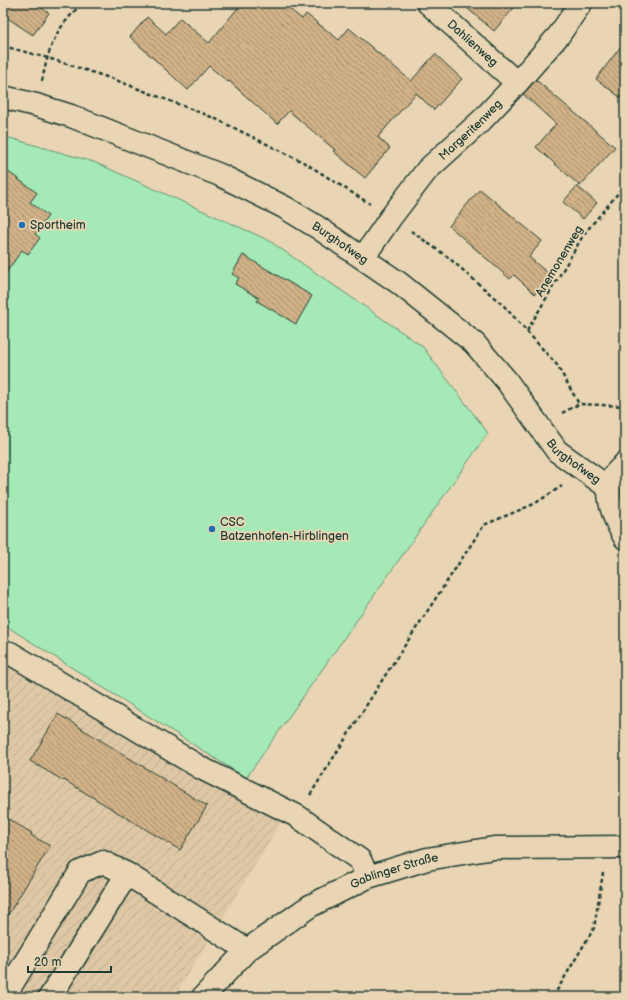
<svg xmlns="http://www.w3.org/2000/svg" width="628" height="1000" font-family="'Balsamiq Sans',sans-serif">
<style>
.industrial{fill:url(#industrial-furrows)}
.garden{fill:#a4e9b6;stroke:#629375}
.building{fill:url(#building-back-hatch);stroke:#1f3d34}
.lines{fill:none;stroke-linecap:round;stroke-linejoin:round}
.minor-casing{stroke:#1f3d34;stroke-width:25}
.path{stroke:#1f3d34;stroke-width:2.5;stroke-dasharray:4 3;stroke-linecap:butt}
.minor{stroke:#e9d5b3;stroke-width:22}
.poi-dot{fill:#1f6fb2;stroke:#e9d5b3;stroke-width:1.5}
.labels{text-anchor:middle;stroke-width:3.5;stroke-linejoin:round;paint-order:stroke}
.street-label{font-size:12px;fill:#1f3d34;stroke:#e9d5b3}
.poi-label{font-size:12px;fill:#1f3d34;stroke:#e9d5b3;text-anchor:start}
</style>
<defs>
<pattern id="industrial-furrows" width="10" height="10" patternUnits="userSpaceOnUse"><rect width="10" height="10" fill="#dec7a4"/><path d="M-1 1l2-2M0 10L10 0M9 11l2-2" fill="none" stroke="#beac8e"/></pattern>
<pattern id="building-back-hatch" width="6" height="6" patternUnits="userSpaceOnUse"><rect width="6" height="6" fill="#d1b187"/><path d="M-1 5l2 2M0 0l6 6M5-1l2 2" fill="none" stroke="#a9916f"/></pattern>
</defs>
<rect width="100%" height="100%" fill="#e9d5b3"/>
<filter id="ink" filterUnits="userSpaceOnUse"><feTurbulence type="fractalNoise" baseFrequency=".025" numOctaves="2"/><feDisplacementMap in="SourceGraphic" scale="8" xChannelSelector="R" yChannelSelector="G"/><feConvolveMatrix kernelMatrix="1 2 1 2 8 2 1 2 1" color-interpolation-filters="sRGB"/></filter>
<g filter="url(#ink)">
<path class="industrial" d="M3,637l280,182 -109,178h-171z"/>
<path class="garden" d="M3,136l91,26 174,78 154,106 66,87 -242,345 -243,-154z"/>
<g class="building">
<path d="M3,3h31l15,10 -16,22 -30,-20z"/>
<path d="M242,3h40l20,16 4,-5 33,26 10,-12 62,53 24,-27 27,25 -28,31 -18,-17 -38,44 12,11 -25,30 -32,-27 2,-1 -46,-39 -12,13 -48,-43 -1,1 -19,-16 -21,24 -58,-53 17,-20 19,17 14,-16 29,25z"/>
<path d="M461,3h57l-24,28z"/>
<path d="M625,41v60l-29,-22z"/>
<path d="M536,80l79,67 -35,39 -44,-39 20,-23 -33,-30z"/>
<path d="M3,168l34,25 -7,9 18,14 -13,18 5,4 -12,16 -6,-4 -19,27z"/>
<path d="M577,186l20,17 -14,16 -20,-17z"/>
<path d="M480,189l62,52 -13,16 22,19 -16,18 -21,-19 -4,4 -61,-53z"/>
<path d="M243,255l69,41 -16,28 -39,-23 2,-3 -24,-14 4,-6 -7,-4z"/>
<path d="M58,714l149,92 -27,44 -116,-70v1l-34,-20z"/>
<path d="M3,816l29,17 -1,2 19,11 -47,77z"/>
</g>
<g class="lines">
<g class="minor-casing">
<g id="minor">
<path id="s1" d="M428,3l89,80"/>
<path id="s2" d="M3,97l33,8 35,11 149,59 64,32 33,20 82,56 75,60 32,37 51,71 52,37"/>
<path id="s3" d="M363,258l28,-41 36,-47 54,-49 36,-38 42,-48 22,-32"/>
<path d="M625,463c-3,4 -8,8 -11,12 -12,19 1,46 11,63"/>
<path d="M3,652l7,1 191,115 96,48 63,44 8,17"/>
<path d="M4,997l76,-125 23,-10 24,12 120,76"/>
<path d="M50,997l77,-123"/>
<path id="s4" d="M203,997l44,-47 63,-44 58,-29 59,-18 67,-11 131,-1"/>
</g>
</g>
<g class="path">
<path d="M3,46l45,12 65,21 101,39 91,45 65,41"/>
<path d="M42,81c3,-14 6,-29 13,-43 6,-13 17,-24 27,-35"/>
<path d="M411,231l38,27 55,48 53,59 22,39"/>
<path d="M527,331l57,-97 41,-49"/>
<path d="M562,413l17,-9 46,2"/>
<path d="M310,795l78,-124 96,-146 50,-21 28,-18"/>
<path d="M553,997l41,-69 9,-55"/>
</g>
<use href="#minor" class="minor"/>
</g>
</g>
<g class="poi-dot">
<circle cx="22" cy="225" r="4"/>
<circle cx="212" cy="529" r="4"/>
</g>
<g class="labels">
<g class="street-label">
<text dy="4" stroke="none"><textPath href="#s1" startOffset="60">Dahlienweg</textPath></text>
<text dy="4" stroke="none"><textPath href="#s3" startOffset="168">Margeritenweg</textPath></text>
<text dy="4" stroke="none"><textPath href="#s2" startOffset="369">Burghofweg</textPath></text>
<text transform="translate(559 261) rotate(-59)" y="4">Anemonenweg</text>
<text dy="4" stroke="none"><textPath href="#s2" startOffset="692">Burghofweg</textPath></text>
<text dy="4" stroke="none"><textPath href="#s4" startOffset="233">Gablinger Straße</textPath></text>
</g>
<g class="poi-label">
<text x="30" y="229">Sportheim</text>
<text x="220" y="526">CSC<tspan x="220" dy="14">Batzenhofen-Hirblingen</tspan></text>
</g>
</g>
<rect width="628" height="1000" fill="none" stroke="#e9d5b3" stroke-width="16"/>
<rect x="8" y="8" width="612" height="984" fill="none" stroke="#1f3d34" stroke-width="1.5" filter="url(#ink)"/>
<path d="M28 966v6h83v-6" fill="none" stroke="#1f3d34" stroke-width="2"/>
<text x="34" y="966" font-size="12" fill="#1f3d34" stroke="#e9d5b3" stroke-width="3" paint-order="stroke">20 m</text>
</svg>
